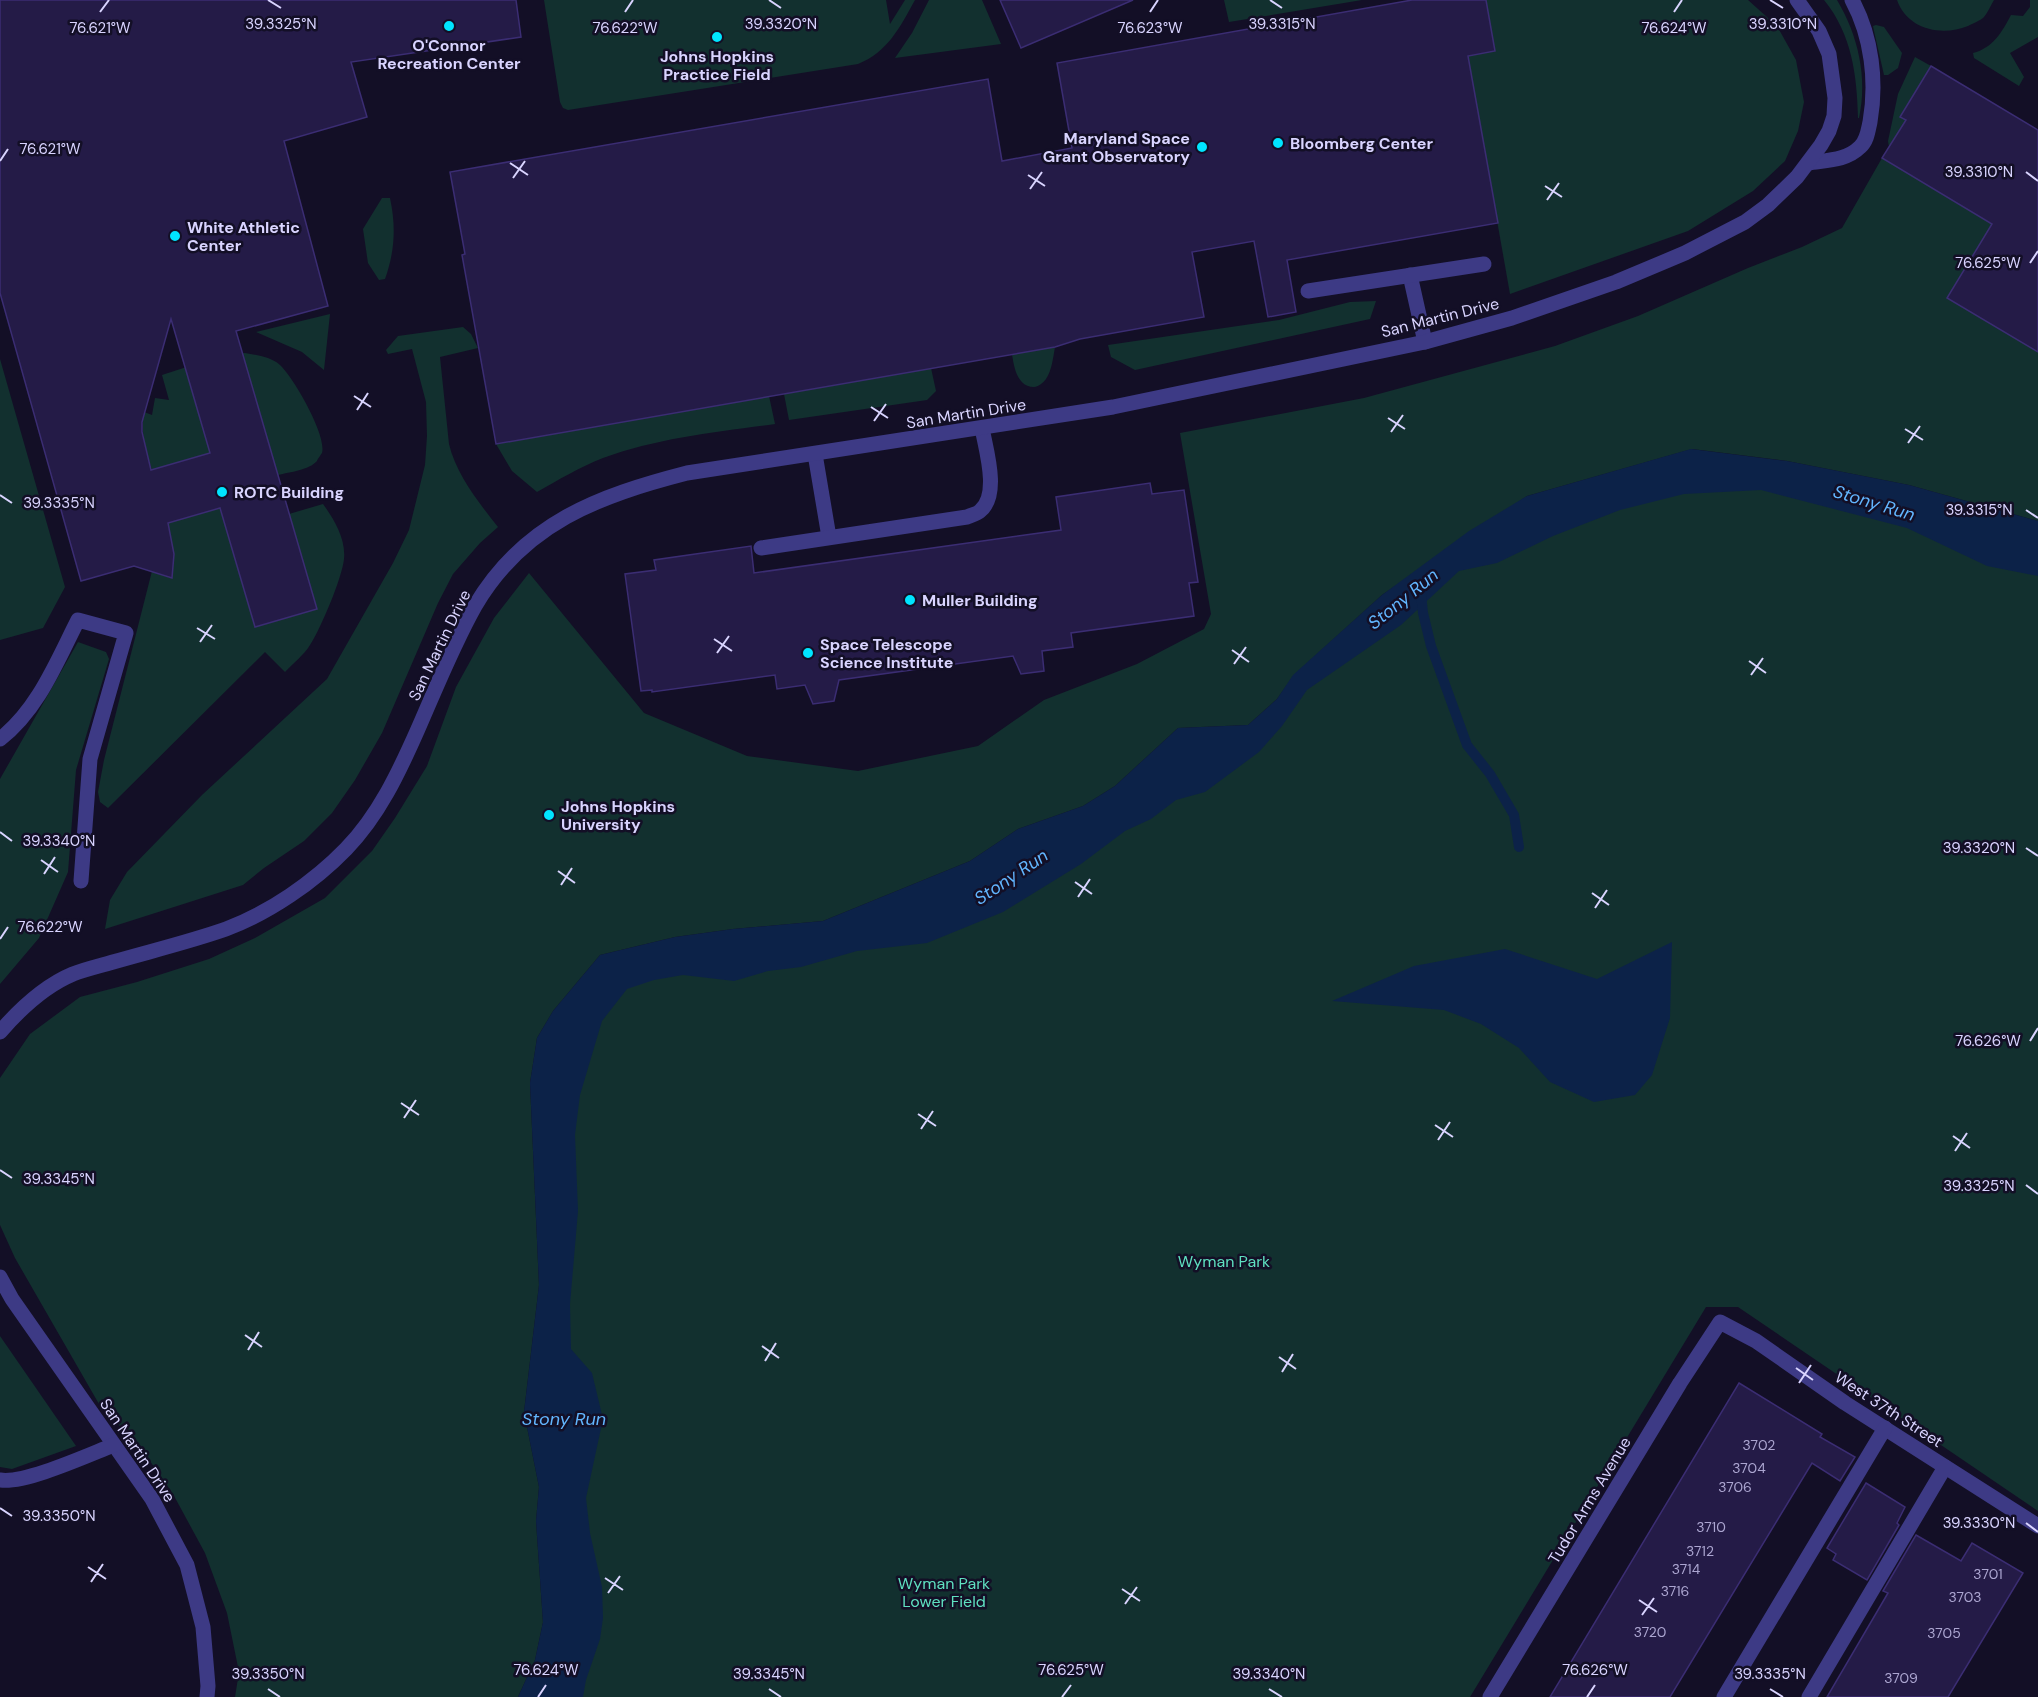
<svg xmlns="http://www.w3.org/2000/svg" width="2038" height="1697" font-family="'DM Sans',sans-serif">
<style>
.green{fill:#12302f}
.water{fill:#0c2248}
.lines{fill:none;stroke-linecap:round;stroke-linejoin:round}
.stream{stroke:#0c2248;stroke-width:10}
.building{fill:#241b47;stroke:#3b2d73;stroke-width:1.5;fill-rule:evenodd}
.minor{stroke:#3d3a85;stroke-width:15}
.ticks{fill:none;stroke:#d9d4ff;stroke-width:2}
.poi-dot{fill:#00e5ff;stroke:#130f26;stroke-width:2}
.labels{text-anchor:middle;stroke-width:5;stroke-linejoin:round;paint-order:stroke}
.number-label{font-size:14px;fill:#aca6d1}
.poi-label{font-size:16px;font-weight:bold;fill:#d9d4ff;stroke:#130f26;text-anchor:start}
.street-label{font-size:16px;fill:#d9d4ff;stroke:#130f26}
.park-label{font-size:16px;fill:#5fe0c0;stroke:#130f26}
.water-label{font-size:18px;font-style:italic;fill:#62b6ff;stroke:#130f26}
.ticks-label{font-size:15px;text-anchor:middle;fill:#d9d4ff;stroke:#130f26;stroke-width:5;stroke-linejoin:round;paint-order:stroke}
</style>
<rect width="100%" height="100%" fill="#130f26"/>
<g class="green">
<path d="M544,0h342l4,24 15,-24h10c-15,27 -27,52 -57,64l-290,46 -5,-2 -3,-6z"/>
<path d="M929,0h53l19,44 -106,14 17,-25z"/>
<path d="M1224,0h138l-133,22z"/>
<path d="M1486,0h262l29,26 19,34 8,42 -6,29 -13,30 -32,30 -65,40 -178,63 -42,-238z"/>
<path d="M1824,0h13c21,35 31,78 22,118h-1c-1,-42 -6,-84 -34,-118z"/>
<path d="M1897,0h97c-3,5 -6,12 -10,17 -4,4 -11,6 -16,9 -27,11 -61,3 -71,-26z"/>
<path d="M2030,0h8v37l-28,16 14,24 -5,9 -45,-28 -1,-5c20,-5 29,-21 38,-38l12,1 7,-9z"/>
<path d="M1876,25l8,2 18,26 -4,15 -10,7h-4l-10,-44 -1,-5z"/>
<path d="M1915,57l16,9 -30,51 5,3 -17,27 -1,-6 10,-47z"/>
<path d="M1882,158l110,66 -44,74 90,52v171l-129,-36 -122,-24 -95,-12 -165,47 -145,99 -88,80 -17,24 -29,26 -70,3 -63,58 -32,20 -65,23 -48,32 -147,60 -90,8 -58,8 -75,18 -47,56 -16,27 -7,45 9,202 -15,127 15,75 -3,34 7,101 -8,38 -17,37h-283l4,-25 -12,-59 -22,-60 -32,-59 -30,-43 -44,-47 -84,-146 -15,-33v-147l30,-44 50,-37 57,-15 72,-23 46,-21 70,-40 47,-47 23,-33 32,-52 29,-79 38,-69 35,-45 115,140 103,43 111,15 120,-25 66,-46 93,-36 67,-35 7,-15 -31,-181 184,-35 191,-52 83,-30 110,-48 54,-21 40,-19z"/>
<path d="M382,198h8c6,28 5,53 -5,81l-6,1 -11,-17 -5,-34z"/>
<path d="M1376,301l-6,18 -235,51 -24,-13 -3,-12 171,-25 71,-18z"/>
<path d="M330,314l-6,56 -22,-18 -46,-20z"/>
<path d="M463,327l8,7 7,14 -38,9 9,87c7,30 30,59 49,83l-18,16 -27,31 -15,29 -56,130 -27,47 -23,33 -28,28 -40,27 -21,17 -138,44 5,-29 17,-28 75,-77 125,-116 66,-116 16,-33 16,-65 2,-29 -1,-34 -14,-53 -24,5 -2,-4 12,-14z"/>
<path d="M1055,347c-2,11 -3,23 -9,32 -3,4 -8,8 -12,8 -17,0 -20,-20 -22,-33z"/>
<path d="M245,353c11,2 26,4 35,12 13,12 47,70 42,88 0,0 -5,7 -5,8 -8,9 -27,11 -39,14l-49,-120z"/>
<path d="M0,359l65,228 -22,41 -43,12z"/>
<path d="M205,361l5,92 -58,17c-6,-20 -12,-37 -8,-58l8,3 3,-17 14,2 -7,-25z"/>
<path d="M931,368l5,23 -9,9 -138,20 -5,-26z"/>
<path d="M769,396l6,28c-58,8 -118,14 -172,34 -23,9 -45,22 -66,34l-25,-21 -16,-27z"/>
<path d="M1727,472l311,85v954l-300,-204h-32l-236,390h-924l3,-602 69,-121 211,-42 381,-174 238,-196z"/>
<path d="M323,504c11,15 23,35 21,55 -2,19 -23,69 -34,86 -6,10 -17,18 -25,27l-20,-20 -157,156 -8,-6 -2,-10 6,-32 48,-189 18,7c6,-20 2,-36 -3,-55l53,-15 35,119 62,-18 -28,-95z"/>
<path d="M78,642l28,10 3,7 -33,111 -8,102 -29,66 -39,46v-205z"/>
<path d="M0,1336l76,110 -64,23 -12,-2z"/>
</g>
<g class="water">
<path d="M1691,449l96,12 122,24 129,36v55l-51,-10 -80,-38 -146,-38 -77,4 -64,16 -67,26 -56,27 -38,8 -58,54 -94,65 -25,36 -23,26 -54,40 -29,8 -25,19 -26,12 -44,33 -78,48 -76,31 -70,8 -56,16 -33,4 -34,10 -51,-6 -29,5 -27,9 -25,32 -22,74 -5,40 3,76 -8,93 1,45 21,24 11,46 -17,79 4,35 12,54 1,31 -3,21 -14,41 -3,17h-65l17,-37 8,-38 -7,-101 3,-34 -15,-75 15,-127 -9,-202 7,-45 16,-27 47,-56 75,-18 58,-8 90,-8 147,-60 48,-32 65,-23 32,-20 63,-58 70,-3 29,-26 16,-24 89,-80 87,-64 58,-35z"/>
<path d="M1672,942l-2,76 -18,57 -17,20 -41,7 -44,-20 -31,-34 -38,-24 -37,-14 -112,-9 82,-35 91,-17 92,30z"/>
</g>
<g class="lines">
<path class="stream" d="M1421,594l2,19 8,33 36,99 23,29 24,41 5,32"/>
</g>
<g class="building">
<path d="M0,0h516l5,37 -170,25 16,55 -83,24 44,165 -92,25 81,278 -62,18 -35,-119 -52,15 6,31 -2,24 -38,-12 -53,15 -81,-288zM171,319l39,134 -59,17 -9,-38v-10z"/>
<path d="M1000,0h133l-112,48z"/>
<path d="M1412,0h74l9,51 -27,5 30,167 -211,37 9,52 -28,5 -14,-76 -62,11 12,65 -124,22 -25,8 -559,97 -34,-189 3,-1 -15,-82 538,-93 14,82 70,-13 -15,-85z"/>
<path d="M1931,66l107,64v222l-91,-54 45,-74 -110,-66 24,-38 -6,-3z"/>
<path d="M1150,483l2,11 32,-4 14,92 -9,1 5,33 -123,17 2,14 -31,4 2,20 -23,3 -8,-18 -174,24 -5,21 -21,3 -8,-19 -28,4 -2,-14 -123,17v-2l-11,1 -16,-117 31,-4 -2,-10 97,-14 3,27 307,-43 -5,-33z"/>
<path d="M1739,1383l83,51 -2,3 35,20 -15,24 -28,-18 -142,234h-120z"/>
<path d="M1866,1483l39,24 -8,16 2,2 -32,55 -34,-20 3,-6 -9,-6z"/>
<path d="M1916,1535l45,26 11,-18 51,30 -75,124h-121l61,-104 -5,-2z"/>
</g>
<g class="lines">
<g class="minor">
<path d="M1808,163c18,-3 38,-2 52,-16 7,-6 8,-16 10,-25 7,-40 2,-85 -18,-122"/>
<path d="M1410,275l15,67"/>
<path d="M1308,291l176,-27"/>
<path d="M815,454l14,83"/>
<path d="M761,548l206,-31c4,-2 10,-3 13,-6 20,-16 6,-61 2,-83"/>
<path d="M0,739c38,-29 57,-78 78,-119l48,13 -36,126 -9,122"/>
<path d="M0,1032c20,-23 44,-46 73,-58 13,-5 27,-8 40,-12 38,-11 76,-20 113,-33 43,-16 88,-47 120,-80 33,-34 53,-77 72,-120 18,-41 35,-84 57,-123 49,-83 123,-110 212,-133l426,-66 312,-65 87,-24 104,-36 69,-29 60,-31 23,-17 29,-28 24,-32 8,-14 5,-15 1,-18 -6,-44 -10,-23 -22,-31"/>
<path d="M0,1277l12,22 140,200 35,66 16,62 5,59 -1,11"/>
<path d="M0,1480c25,4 88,-25 114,-35"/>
<path d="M1490,1697l190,-314 40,-61 36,19 89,62 193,123"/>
<path d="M1724,1697l161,-269"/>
<path d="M1809,1697l136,-230"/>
</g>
</g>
<path class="ticks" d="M268,0l13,8M769,0l12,8M1270,0l12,8M1770,0l13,8M100,12l9,-12M625,12l8,-12M1150,12l8,-12M1674,12l8,-12M0,161l8,-12M510,163l18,12M2026,172l12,9M1028,175l17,11M513,178l12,-17M1545,186l17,11M1030,189l12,-17M1547,200l12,-17M2030,263l8,-12M354,396l17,11M871,407l17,11M357,410l11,-17M1388,418l17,11M874,421l12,-17M1905,429l18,11M1391,432l12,-17M1908,443l12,-17M0,495l12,8M2026,510l12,8M197,628l18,11M714,639l18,12M200,642l12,-17M1232,650l17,12M717,653l12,-17M1749,661l17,12M1234,664l12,-17M1751,675l12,-17M0,832l12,9M2026,848l12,8M41,860l17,12M558,871l17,12M44,874l11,-17M1075,882l17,12M561,885l11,-17M1592,893l17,12M1078,897l12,-18M1595,908l12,-18M0,939l8,-12M2030,1041l8,-13M401,1103l18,12M918,1114l18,12M404,1118l12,-18M1435,1125l18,12M921,1129l12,-18M1953,1136l17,12M1438,1140l12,-18M1955,1151l12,-18M0,1170l12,8M2026,1185l12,9M245,1335l17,12M762,1346l17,12M248,1350l11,-18M1279,1357l17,12M765,1361l11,-18M1796,1368l17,12M1282,1372l11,-18M1799,1383l12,-18M0,1508l12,8M2026,1523l12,9M88,1567l18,12M605,1578l18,12M91,1582l12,-18M1122,1589l18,12M608,1593l12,-17M1639,1600l18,12M1125,1604l12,-17M1642,1615l12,-17M268,1689l12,8M769,1689l12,8M1269,1689l13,8M1770,1689l13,8M538,1697l8,-12M1062,1697l9,-12M1587,1697l8,-12"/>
<g class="poi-dot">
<circle cx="449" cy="26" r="6"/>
<circle cx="717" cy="37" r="6"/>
<circle cx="1278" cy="143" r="6"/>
<circle cx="1202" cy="147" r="6"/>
<circle cx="175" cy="236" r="6"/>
<circle cx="222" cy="492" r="6"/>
<circle cx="910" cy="600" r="6"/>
<circle cx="808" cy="653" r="6"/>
<circle cx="549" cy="815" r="6"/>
</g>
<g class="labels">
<g class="number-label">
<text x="1759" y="1450">3702</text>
<text x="1749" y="1473">3704</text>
<text x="1735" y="1492">3706</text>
<text x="1711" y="1532">3710</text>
<text x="1700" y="1556">3712</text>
<text x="1686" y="1574">3714</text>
<text x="1988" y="1579">3701</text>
<text x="1675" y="1596">3716</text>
<text x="1965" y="1602">3703</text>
<text x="1650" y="1637">3720</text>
<text x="1944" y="1638">3705</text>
<text x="1901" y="1683">3709</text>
</g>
<g class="poi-label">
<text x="449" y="51" text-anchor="middle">O'Connor<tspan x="449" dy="18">Recreation Center</tspan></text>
<text x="717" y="62" text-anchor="middle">Johns Hopkins<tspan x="717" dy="18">Practice Field</tspan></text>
<text x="1190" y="144" text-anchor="end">Maryland Space<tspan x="1190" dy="18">Grant Observatory</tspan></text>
<text x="1290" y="149">Bloomberg Center</text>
<text x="187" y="233">White Athletic<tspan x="187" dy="18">Center</tspan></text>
<text x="234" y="498">ROTC Building</text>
<text x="922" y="606">Muller Building</text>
<text x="820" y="650">Space Telescope<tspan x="820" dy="18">Science Institute</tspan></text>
<text x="561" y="812">Johns Hopkins<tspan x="561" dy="18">University</tspan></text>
</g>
<g class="street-label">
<text transform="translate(1440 317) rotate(-14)" y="6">San Martin Drive</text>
<text transform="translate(966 413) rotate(-9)" y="6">San Martin Drive</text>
<text transform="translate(439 645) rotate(-64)" y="6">San Martin Drive</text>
<text transform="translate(1889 1409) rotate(33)" y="6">West 37th Street</text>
<text transform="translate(138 1450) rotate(56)" y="6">San Martin Drive</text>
<text transform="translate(1589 1500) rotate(-59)" y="6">Tudor Arms Avenue</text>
</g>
<g class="park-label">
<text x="1224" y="1267">Wyman Park</text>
<text x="944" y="1589">Wyman Park<tspan x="944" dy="18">Lower Field</tspan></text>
</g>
<g class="water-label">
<text transform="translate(1874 503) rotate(17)" y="6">Stony Run</text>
<text transform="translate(1403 599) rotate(-39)" y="6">Stony Run</text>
<text transform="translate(1011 877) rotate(-34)" y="6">Stony Run</text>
<text x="564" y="1425">Stony Run</text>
</g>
</g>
<g class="ticks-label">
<text x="281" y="29">39.3325°N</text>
<text x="781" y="29">39.3320°N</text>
<text x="1282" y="29">39.3315°N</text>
<text x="1783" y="29">39.3310°N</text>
<text x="100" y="33">76.621°W</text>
<text x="625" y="33">76.622°W</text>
<text x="1150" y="33">76.623°W</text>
<text x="1674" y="33">76.624°W</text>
<text x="50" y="154">76.621°W</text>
<text x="1979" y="177">39.3310°N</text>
<text x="1988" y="268">76.625°W</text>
<text x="59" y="508">39.3335°N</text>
<text x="1979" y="515">39.3315°N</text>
<text x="59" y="846">39.3340°N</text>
<text x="1979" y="853">39.3320°N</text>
<text x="50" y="932">76.622°W</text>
<text x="1988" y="1046">76.626°W</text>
<text x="59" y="1184">39.3345°N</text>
<text x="1979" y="1191">39.3325°N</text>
<text x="59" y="1521">39.3350°N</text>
<text x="1979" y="1528">39.3330°N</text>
<text x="546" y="1675">76.624°W</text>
<text x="1071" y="1675">76.625°W</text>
<text x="1595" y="1675">76.626°W</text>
<text x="268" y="1679">39.3350°N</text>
<text x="769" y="1679">39.3345°N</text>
<text x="1269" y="1679">39.3340°N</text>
<text x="1770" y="1679">39.3335°N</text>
</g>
</svg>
